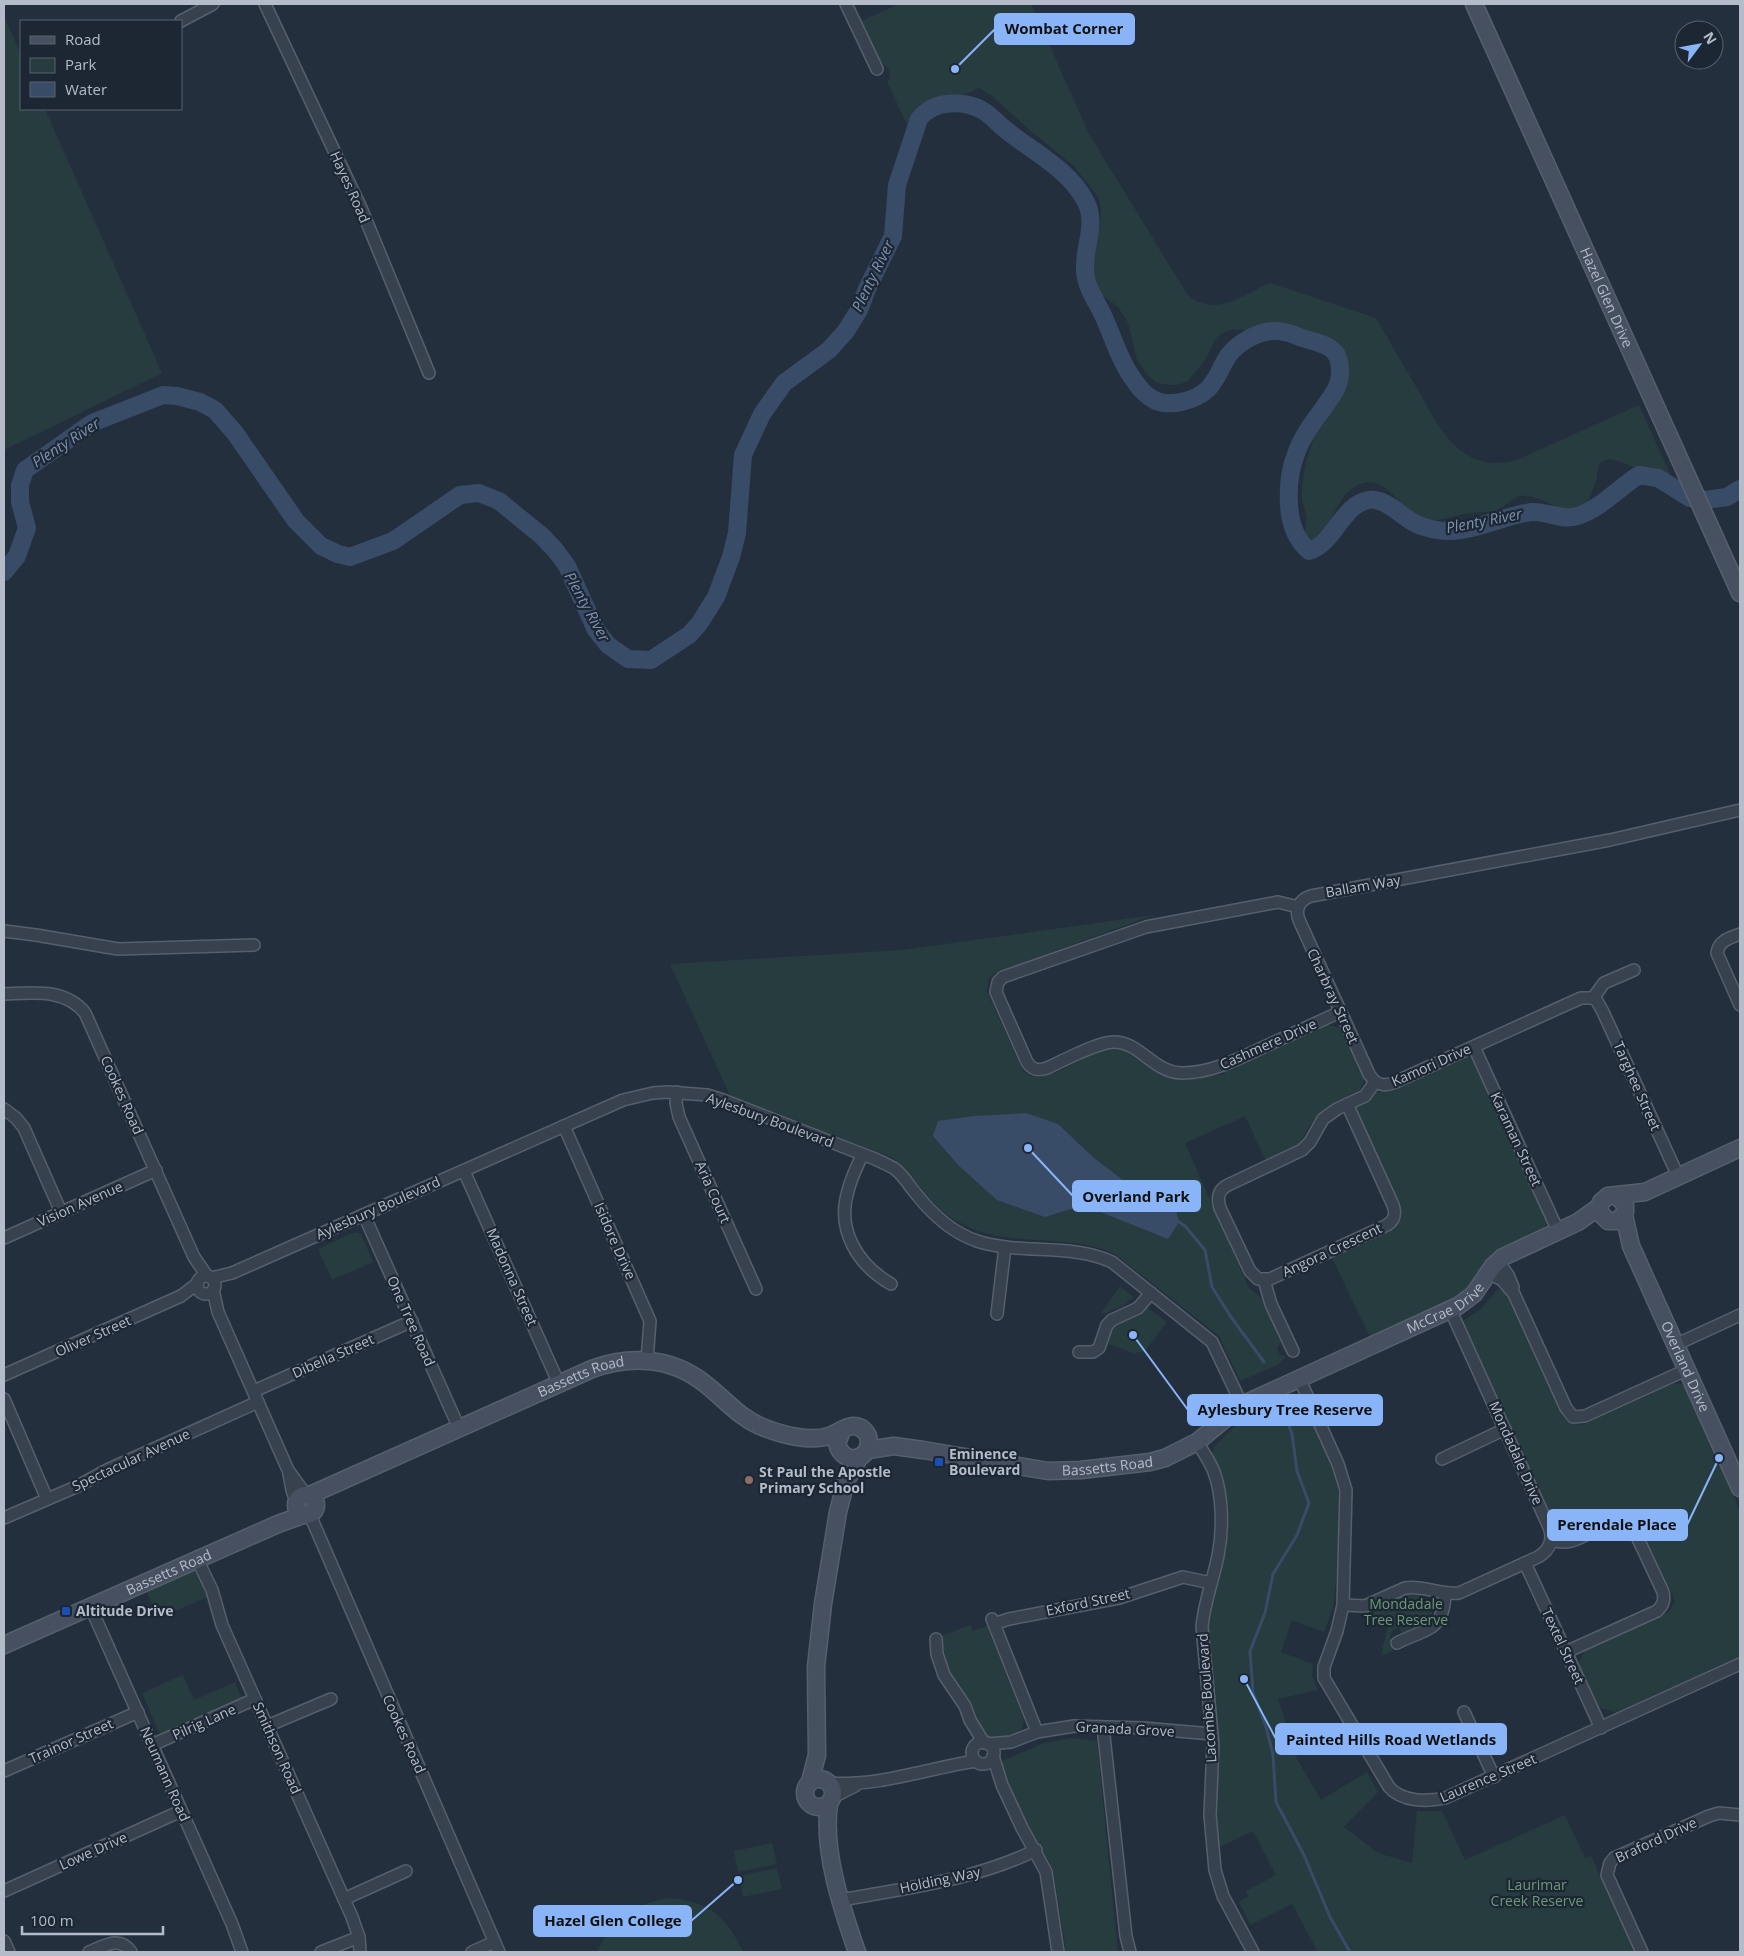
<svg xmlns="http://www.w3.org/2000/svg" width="1744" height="1956" font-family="'Open Sans',sans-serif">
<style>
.green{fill:#263c3f}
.water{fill:#394c67}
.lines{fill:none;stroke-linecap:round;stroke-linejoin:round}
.stream{stroke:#394c67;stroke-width:3}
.river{stroke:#394c67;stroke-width:18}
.street-casing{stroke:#565f6c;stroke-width:14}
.secondary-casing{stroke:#565f6c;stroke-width:19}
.street{stroke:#38414e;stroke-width:11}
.secondary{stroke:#465061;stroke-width:16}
.transit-dot{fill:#1a4fb4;stroke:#1d2633;stroke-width:2}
.education-dot{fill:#8d6e63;stroke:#1d2633;stroke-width:2}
.labels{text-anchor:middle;stroke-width:4.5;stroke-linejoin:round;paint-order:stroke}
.street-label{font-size:14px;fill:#b4bcc9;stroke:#1d2633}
.poi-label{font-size:14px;font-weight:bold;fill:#b4bcc9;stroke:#1d2633;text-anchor:start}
.park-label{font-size:14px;fill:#6b9a76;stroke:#1d2633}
.water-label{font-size:15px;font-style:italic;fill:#7c92b1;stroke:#1d2633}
.leader{fill:none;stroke:#8ab4f8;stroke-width:2}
.callout-dot{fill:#8ab4f8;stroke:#1d2633;stroke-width:2}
.callout{fill:#8ab4f8;stroke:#8ab4f8;stroke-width:2}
.callout-label{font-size:15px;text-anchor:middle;font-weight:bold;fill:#111}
</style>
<rect width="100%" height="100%" fill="#242f3e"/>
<g class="green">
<path d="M899,4h132l58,130 98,160c26,25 56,1 83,-11l106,35c14,24 27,47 41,70 23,41 44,89 102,71l120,-54 42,93 -9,-2 -8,-10 -17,-13 -28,-12 -10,-2 -8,3 -3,5 -2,15 -11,27 -15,5c-13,-7 -39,-23 -53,-17 -8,4 -15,12 -23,14 -7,2 -16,1 -23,2 -14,1 -27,8 -41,7 -29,-1 -42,-52 -74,-34 -13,7 -23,27 -27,40 -3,12 -4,23 -12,32l-14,-8 4,-33 -5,-17v-14l4,-24 11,-34 28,-37 2,-6 -1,-20 -8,-19 -23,-9 -33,-6 -25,7c-14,-11 -25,-12 -40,-1l-12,23 -17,21 -11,4h-9l-11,-2 -9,-7 -11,-16 -9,-37 -10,-16 -19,-14 -11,-24 12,-42 1,-20 -3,-10 -24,-31 -42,-34 -40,-36 -13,-8c-3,1 -7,4 -11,5 -15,3 -51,3 -56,22 -2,5 -2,11 -2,16l-23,-49 3,-4 -1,-8 -14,-15 -16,-33z"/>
<path d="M4,16l17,39v54h24l117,264 -158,77z"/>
<path d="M1154,915l-159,58 -6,5 -2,13 35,78c16,24 64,-16 84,-20 26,-4 41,25 65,29 17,4 37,-2 54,-4l-1,-4 103,-46 14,5 24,48 -6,15 -30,14 -18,18 -13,21 -9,6 -23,10 -21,-45 -60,27 64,145 13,10 19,45 -4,5 3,7 6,1 -8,9 -38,16 -21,-45 -103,-81c-42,-22 -99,-8 -143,-26 -12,-5 -28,-14 -36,-23 -16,-15 -27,-34 -44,-48l-163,-62 -60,-132 232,-14z"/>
<path d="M1470,1055l78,167 -7,10 -65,50 -13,13 -91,46 -41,-85 59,-28 11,-16 -48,-104 13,-7 9,-9 16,-2z"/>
<path d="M355,1232l6,2 12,28 -41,18 -14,-31z"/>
<path d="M1120,1286l14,11 -11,9 -23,9z"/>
<path d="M1498,1289l8,3 56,123c6,9 14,12 25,8l85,-39 8,-1 6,4 44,97 10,29v144l-123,56 -19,-6 -19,-43 5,-13 85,-39 6,-11 -42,-89 -7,-3 -58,26 -9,-3 -2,-5 -95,-206 18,-11z"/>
<path d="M1144,1305l23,17 -23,30 -11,1 -26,-10 3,-16z"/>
<path d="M1301,1397l31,71 7,26 2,31 -4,48 -4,35 -9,24 -32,-12 -11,32 32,12 -1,12 6,14 -40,9 19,60 24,41 46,-28 11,20 -34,35 34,26 34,10 5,-52h25l23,49 100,-45 20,43 6,-2 44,96h-317l-26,-48 -42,21 -11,-23 9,-6 -2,-5 30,-16 -23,-44 -35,17 -3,-43 5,-47 -12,-123 1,-26 17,-57 2,-22 -3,-30 -6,-29 -7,-16 2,-8 22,-22 56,-27z"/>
<path d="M189,1570l10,5 9,22 -50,21 -13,-30z"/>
<path d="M1404,1594h19l11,24 -31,15 -5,-5 -6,3 -2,7 6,11 -15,7 7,-30 -19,-3 6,-15z"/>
<path d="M970,1625l3,6 14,-5 35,88 2,8 -2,7c-8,5 -23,12 -32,9 -9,-3 -15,-25 -18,-33 -6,-13 -17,-22 -23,-35 -5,-11 -5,-23 -7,-34z"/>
<path d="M183,1675l11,25 41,-18 7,17 -82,36 -18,-42z"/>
<path d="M1072,1738l25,3 21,211h-53v-7l-12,-75 -23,-38 -21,-45 -9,-25 44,-19z"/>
<path d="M772,1843l5,21 -39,8 -4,-21z"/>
<path d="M777,1868l5,21 -39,8 -4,-21z"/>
<path d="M669,1898c40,3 58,19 74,54h-146c14,-30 39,-50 72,-54z"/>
</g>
<path class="water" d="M1026,1113l32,11 36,34 34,26 47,22 4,16 -11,17 -85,-34 -38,12 -48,-17 -39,-35 -25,-29 5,-15 36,-5z"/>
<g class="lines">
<g class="stream">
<path d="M1179,1222l6,4 20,24 7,37 19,30 33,45"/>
<path d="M1281,1403l11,31 5,37 12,32 -12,32 -24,39 -8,39 -15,38 3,41 13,35 7,28 3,47 28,53 26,62 20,35"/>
</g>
<path class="river" d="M4,572l13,-16 10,-28 -7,-26v-17l5,-15 67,-47 71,-28 14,1 23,6 15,8 20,23 61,88 25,25 17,8 12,3 43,-16 67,-46 19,-2 20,8 43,35 14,15 11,15 29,64 12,15 20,14 23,1 38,-25 10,-11 17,-27 15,-40 6,-24 6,-78 19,-41 22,-31 45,-33 17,-19 13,-21 8,-21 26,-53 4,-51 22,-66c14,-19 44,-19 63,-9 9,5 16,14 24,20 27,22 63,39 80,72 11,22 -2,44 -1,67 0,16 10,30 17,44 11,23 18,50 34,70 3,5 10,12 15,15 16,11 44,3 57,-9 11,-12 12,-21 20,-33 10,-14 32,-26 49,-25 8,0 18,4 25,7 10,3 28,6 34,16 5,8 5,22 2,30 -2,8 -9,15 -13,22 -11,15 -23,30 -29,48 -7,17 -8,33 -7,51 1,18 6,34 20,46 26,-8 32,-45 59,-51 16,-3 31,14 43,21 5,3 12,6 17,7 35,11 70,-12 104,-16 14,-1 31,9 45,4 24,-7 41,-28 62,-41l19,3 32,20 16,2 21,-3 13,-8"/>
<g class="street-casing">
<g id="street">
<path d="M265,4l96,204 68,165"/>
<path d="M846,4l31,65"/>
<path d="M181,21l32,-17"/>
<path d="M1298,907l-20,-5 -132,25 -143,50 -5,5 -2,10 31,70c5,8 11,9 20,6 16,-7 50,-26 67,-26 26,0 40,31 68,31 31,0 58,-15 86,-28 24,-11 48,-22 72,-33"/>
<path d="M4,931l32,4 82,14 136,-4"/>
<path d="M1740,934c-10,4 -21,6 -23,19l23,52"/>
<path d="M1634,970l-30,13 -11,15h-12l-188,85c-11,4 -18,1 -24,-9l-70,-154c-4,-11 0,-20 12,-24l299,-56 130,-30"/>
<path d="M4,994c29,-1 61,-6 81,19l109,244 13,19"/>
<path d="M1593,998l4,3 6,11 75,164"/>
<path d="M1474,1047l84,184"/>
<path d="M677,1092l-1,11 3,14 77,172"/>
<path d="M1347,1104l46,101c3,9 2,15 -6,20l-117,54h-12l-8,-8 -30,-63c-3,-10 -2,-18 8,-23l74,-35 8,-8 13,-23 14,-10 28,-13 10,-14"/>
<path d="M4,1109l12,9 8,10 37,84"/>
<path d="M564,1126l86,195 -3,39"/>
<path d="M862,1155c-5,12 -11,23 -14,36 -12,39 10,74 43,93"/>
<path d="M464,1171l95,213"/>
<path d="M364,1215l95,213"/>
<path d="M4,1238l152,-68"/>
<path d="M1498,1261l10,14 5,12"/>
<path d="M1489,1273l13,7 12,14 52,114 7,9 12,-1 101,-46"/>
<circle cx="206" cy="1285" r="9"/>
<path d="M211,1278l21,-5 391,-173 30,-7 14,-1 40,3 16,5 152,59c6,3 14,6 20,10 9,7 15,18 22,26 16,20 36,38 60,46 42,14 95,2 135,21l100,80 30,63"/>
<path d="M1264,1280l7,24 22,47"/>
<path d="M213,1290l5,22 70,158 18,25"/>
<path d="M997,1314l8,-67"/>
<path d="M1675,1345l65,-30"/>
<path d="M1079,1352h14l6,-4 8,-23 5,-5 26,-12 13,-15"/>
<path d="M4,1375l177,-79 17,-13"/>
<path d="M1299,1378l39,86 8,26 -3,115 -6,26 -13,36v11l65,109c13,15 38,15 56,11l295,-134"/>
<path d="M254,1391l158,-70"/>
<path d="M4,1399l43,100"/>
<path d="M1197,1442c6,10 13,19 17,30 9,24 9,59 4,84 -5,24 -14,47 -16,71l11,118 -3,70 5,55 8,26 30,56"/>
<path d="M1442,1459l63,-30"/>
<path d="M289,1474l3,16 4,11"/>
<path d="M310,1515l189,437"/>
<path d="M4,1518l74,-32 29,-16 151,-68"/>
<path d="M1552,1540c6,2 12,3 19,1 16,-3 47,-30 61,-15l31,66c2,9 0,13 -6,19l-91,41"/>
<path d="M197,1559l15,31 10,35 130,292 7,20 1,15"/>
<path d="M1525,1563l76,165"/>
<path d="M1343,1605l22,1 40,-18c19,-3 35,7 54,5l79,-36c12,-7 16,-17 11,-30l-99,-218"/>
<path d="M90,1606l142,318 10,28"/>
<path d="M992,1619l45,113"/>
<path d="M994,1624l15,-5 110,-21 64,-21 28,6"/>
<path d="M936,1639l1,15 7,21 21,31 5,14 14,23"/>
<path d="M1397,1643c30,-15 47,-12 48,-50"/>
<path d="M1464,1712l30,65"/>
<path d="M267,1726l64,-27"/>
<path d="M1103,1727l23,209 4,16"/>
<circle cx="983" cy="1753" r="11"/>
<path d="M988,1744l23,-2 26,-10 37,-6 69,2 69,6"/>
<path d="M152,1745l103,-46"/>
<path d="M993,1756l9,29 20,43 24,44 12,80"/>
<path d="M4,1771l134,-59"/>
<path d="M830,1783c49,4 98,-15 146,-22"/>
<path d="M833,1797l22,-11"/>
<path d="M4,1891l177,-80"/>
<path d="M344,1899l62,-28"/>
<path d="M841,1900c66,-12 134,-20 195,-50"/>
<path d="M4,1941l5,11"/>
<path d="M89,1952c15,-6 31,-17 42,0"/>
<path d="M321,1952l38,-15"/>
<path d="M472,1952l22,-10"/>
<path d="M1642,1952l-35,-77 3,-12 4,-5 95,-42 10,-3 21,2"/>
</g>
</g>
<g class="secondary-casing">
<g id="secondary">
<path id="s1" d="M1474,4l266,589"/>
<path d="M1617,1196l8,9v8l-8,8h-9l-7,-7 -2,-7 2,-5 7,-6 37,-4 95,-44"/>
<path id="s2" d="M1624,1215l7,31 109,242"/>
<path id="s3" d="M868,1450l26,-4 29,4 125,21 33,-1 69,-8 15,-4 32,-16 45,-37 216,-99 16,-12 19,-28 10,-9 75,-35 21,-15"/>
<circle cx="306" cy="1505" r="10"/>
<path id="s4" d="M310,1495l282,-126c38,-14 79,-12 112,14 21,16 36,36 61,45 18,7 45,14 64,8 7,-2 16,-10 24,-10 7,0 12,4 15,10 6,25 -26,31 -31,7l5,-12"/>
<path id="s5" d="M4,1645l274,-121 25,-9"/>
<circle cx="819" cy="1793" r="14"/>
<path d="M810,1782l7,-27 -1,-88 7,-63 15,-92 8,-31 13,-23"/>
<path d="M829,1804c-7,46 13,105 28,148"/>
</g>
</g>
<use href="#street" class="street"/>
<use href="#secondary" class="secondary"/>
</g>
<g class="transit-dot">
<rect x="934" y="1457" width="10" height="10" rx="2.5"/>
<rect x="61" y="1606" width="10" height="10" rx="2.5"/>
</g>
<circle class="education-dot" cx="749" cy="1480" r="5"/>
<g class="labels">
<g class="street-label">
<text transform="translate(350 187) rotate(66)" y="5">Hayes Road</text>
<text dy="5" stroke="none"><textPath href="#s1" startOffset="322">Hazel Glen Drive</textPath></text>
<text transform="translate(1363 886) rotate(-10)" y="5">Ballam Way</text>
<text transform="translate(1333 996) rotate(65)" y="5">Charbray Street</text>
<text transform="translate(1268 1044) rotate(-24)" y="5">Cashmere Drive</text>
<text transform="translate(1431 1065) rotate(-24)" y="5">Kamori Drive</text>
<text transform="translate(1637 1086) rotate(66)" y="5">Targhee Street</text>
<text transform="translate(122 1095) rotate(66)" y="5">Cookes Road</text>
<text transform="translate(770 1120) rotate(20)" y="5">Aylesbury Boulevard</text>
<text transform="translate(1516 1139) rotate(65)" y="5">Karaman Street</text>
<text transform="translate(713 1192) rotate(66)" y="5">Aria Court</text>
<text transform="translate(80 1204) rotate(-24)" y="5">Vision Avenue</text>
<text transform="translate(378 1208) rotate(-24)" y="5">Aylesbury Boulevard</text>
<text transform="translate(615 1241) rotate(66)" y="5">Isidore Drive</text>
<text transform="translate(1332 1250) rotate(-25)" y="5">Angora Crescent</text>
<text transform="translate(512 1277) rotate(66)" y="5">Madonna Street</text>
<text dy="5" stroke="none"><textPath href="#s3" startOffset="620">McCrae Drive</textPath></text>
<text transform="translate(411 1321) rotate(66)" y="5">One Tree Road</text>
<text transform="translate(93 1336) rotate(-24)" y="5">Oliver Street</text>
<text transform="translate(333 1356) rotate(-24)" y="5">Dibella Street</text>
<text dy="5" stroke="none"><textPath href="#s2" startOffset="164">Overland Drive</textPath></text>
<text dy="5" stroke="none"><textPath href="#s4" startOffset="296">Bassetts Road</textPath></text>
<text transform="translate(1516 1453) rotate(66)" y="5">Mondadale Drive</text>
<text transform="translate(131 1460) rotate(-25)" y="5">Spectacular Avenue</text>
<text dy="5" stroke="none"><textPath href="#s3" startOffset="242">Bassetts Road</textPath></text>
<text dy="5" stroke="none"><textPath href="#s5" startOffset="180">Bassetts Road</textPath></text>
<text transform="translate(1088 1602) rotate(-12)" y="5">Exford Street</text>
<text transform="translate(1563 1646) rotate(65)" y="5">Textel Street</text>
<text transform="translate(1207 1698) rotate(-94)" y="5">Lacombe Boulevard</text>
<text transform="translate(204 1722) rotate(-24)" y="5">Pilrig Lane</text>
<text transform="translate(1125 1729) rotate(3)" y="5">Granada Grove</text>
<text transform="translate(404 1734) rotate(66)" y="5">Cookes Road</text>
<text transform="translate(71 1741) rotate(-24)" y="5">Trainor Street</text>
<text transform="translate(277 1748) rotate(66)" y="5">Smithson Road</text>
<text transform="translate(165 1774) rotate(66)" y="5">Neumann Road</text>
<text transform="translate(1488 1778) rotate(-23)" y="5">Laurence Street</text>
<text transform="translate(1656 1840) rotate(-25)" y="5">Braford Drive</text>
<text transform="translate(93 1851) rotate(-24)" y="5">Lowe Drive</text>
<text transform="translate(940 1880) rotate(-12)" y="5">Holding Way</text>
</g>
<g class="poi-label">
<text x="949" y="1459">Eminence<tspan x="949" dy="16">Boulevard</tspan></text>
<text x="759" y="1477">St Paul the Apostle<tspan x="759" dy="16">Primary School</tspan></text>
<text x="76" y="1616">Altitude Drive</text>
</g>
<g class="park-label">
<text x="1406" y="1609">Mondadale<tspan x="1406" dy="16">Tree Reserve</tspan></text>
<text x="1537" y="1890">Laurimar<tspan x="1537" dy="16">Creek Reserve</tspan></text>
</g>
<g class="water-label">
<text transform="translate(873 276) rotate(-64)" y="5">Plenty River</text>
<text transform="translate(66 443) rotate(-33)" y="5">Plenty River</text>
<text transform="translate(1484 521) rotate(-11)" y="5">Plenty River</text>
<text transform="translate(587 607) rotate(61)" y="5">Plenty River</text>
</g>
</g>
<path class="leader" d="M955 69L995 29M1028 1148L1073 1196M1133 1335L1188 1410M1719 1458L1687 1525M1244 1679L1276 1739M738 1880L691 1921"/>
<g class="callout-dot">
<circle cx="955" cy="69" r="5"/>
<circle cx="1028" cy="1148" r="5"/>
<circle cx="1133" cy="1335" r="5"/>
<circle cx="1719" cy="1458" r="5"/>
<circle cx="1244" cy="1679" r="5"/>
<circle cx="738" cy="1880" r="5"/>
</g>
<g class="callout">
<rect x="995" y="14" width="139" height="30" rx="5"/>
<rect x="1073" y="1181" width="127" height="30" rx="5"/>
<rect x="1188" y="1395" width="194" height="30" rx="5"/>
<rect x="1548" y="1510" width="139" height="30" rx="5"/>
<rect x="1276" y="1724" width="230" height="30" rx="5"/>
<rect x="534" y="1906" width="157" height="30" rx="5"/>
</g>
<g class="callout-label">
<text x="1064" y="34">Wombat Corner</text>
<text x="1136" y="1202">Overland Park</text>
<text x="1285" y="1415">Aylesbury Tree Reserve</text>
<text x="1617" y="1530">Perendale Place</text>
<text x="1391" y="1745">Painted Hills Road Wetlands</text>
<text x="613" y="1926">Hazel Glen College</text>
</g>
<rect width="1744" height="1956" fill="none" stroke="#b4bcc9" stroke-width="10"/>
<rect x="20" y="20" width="162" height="90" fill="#1d2633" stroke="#59626f"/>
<rect x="30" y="36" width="25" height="8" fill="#465061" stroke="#59626f"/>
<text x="65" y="45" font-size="15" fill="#b4bcc9">Road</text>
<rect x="30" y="58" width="25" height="15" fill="#263c3f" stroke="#59626f"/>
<text x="65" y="70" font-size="15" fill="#b4bcc9">Park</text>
<rect x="30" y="82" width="25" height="15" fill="#394c67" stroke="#59626f"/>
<text x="65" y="95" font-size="15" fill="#b4bcc9">Water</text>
<g transform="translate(1699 45) rotate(58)"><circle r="24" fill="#1d2633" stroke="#59626f"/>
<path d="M0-4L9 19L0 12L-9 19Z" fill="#8ab4f8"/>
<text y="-8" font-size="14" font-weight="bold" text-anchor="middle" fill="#b4bcc9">N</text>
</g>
<path d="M22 1926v8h141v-8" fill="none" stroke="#b4bcc9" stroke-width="2.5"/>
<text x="30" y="1926" font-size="15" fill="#b4bcc9" stroke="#1d2633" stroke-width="4" paint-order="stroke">100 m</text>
</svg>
